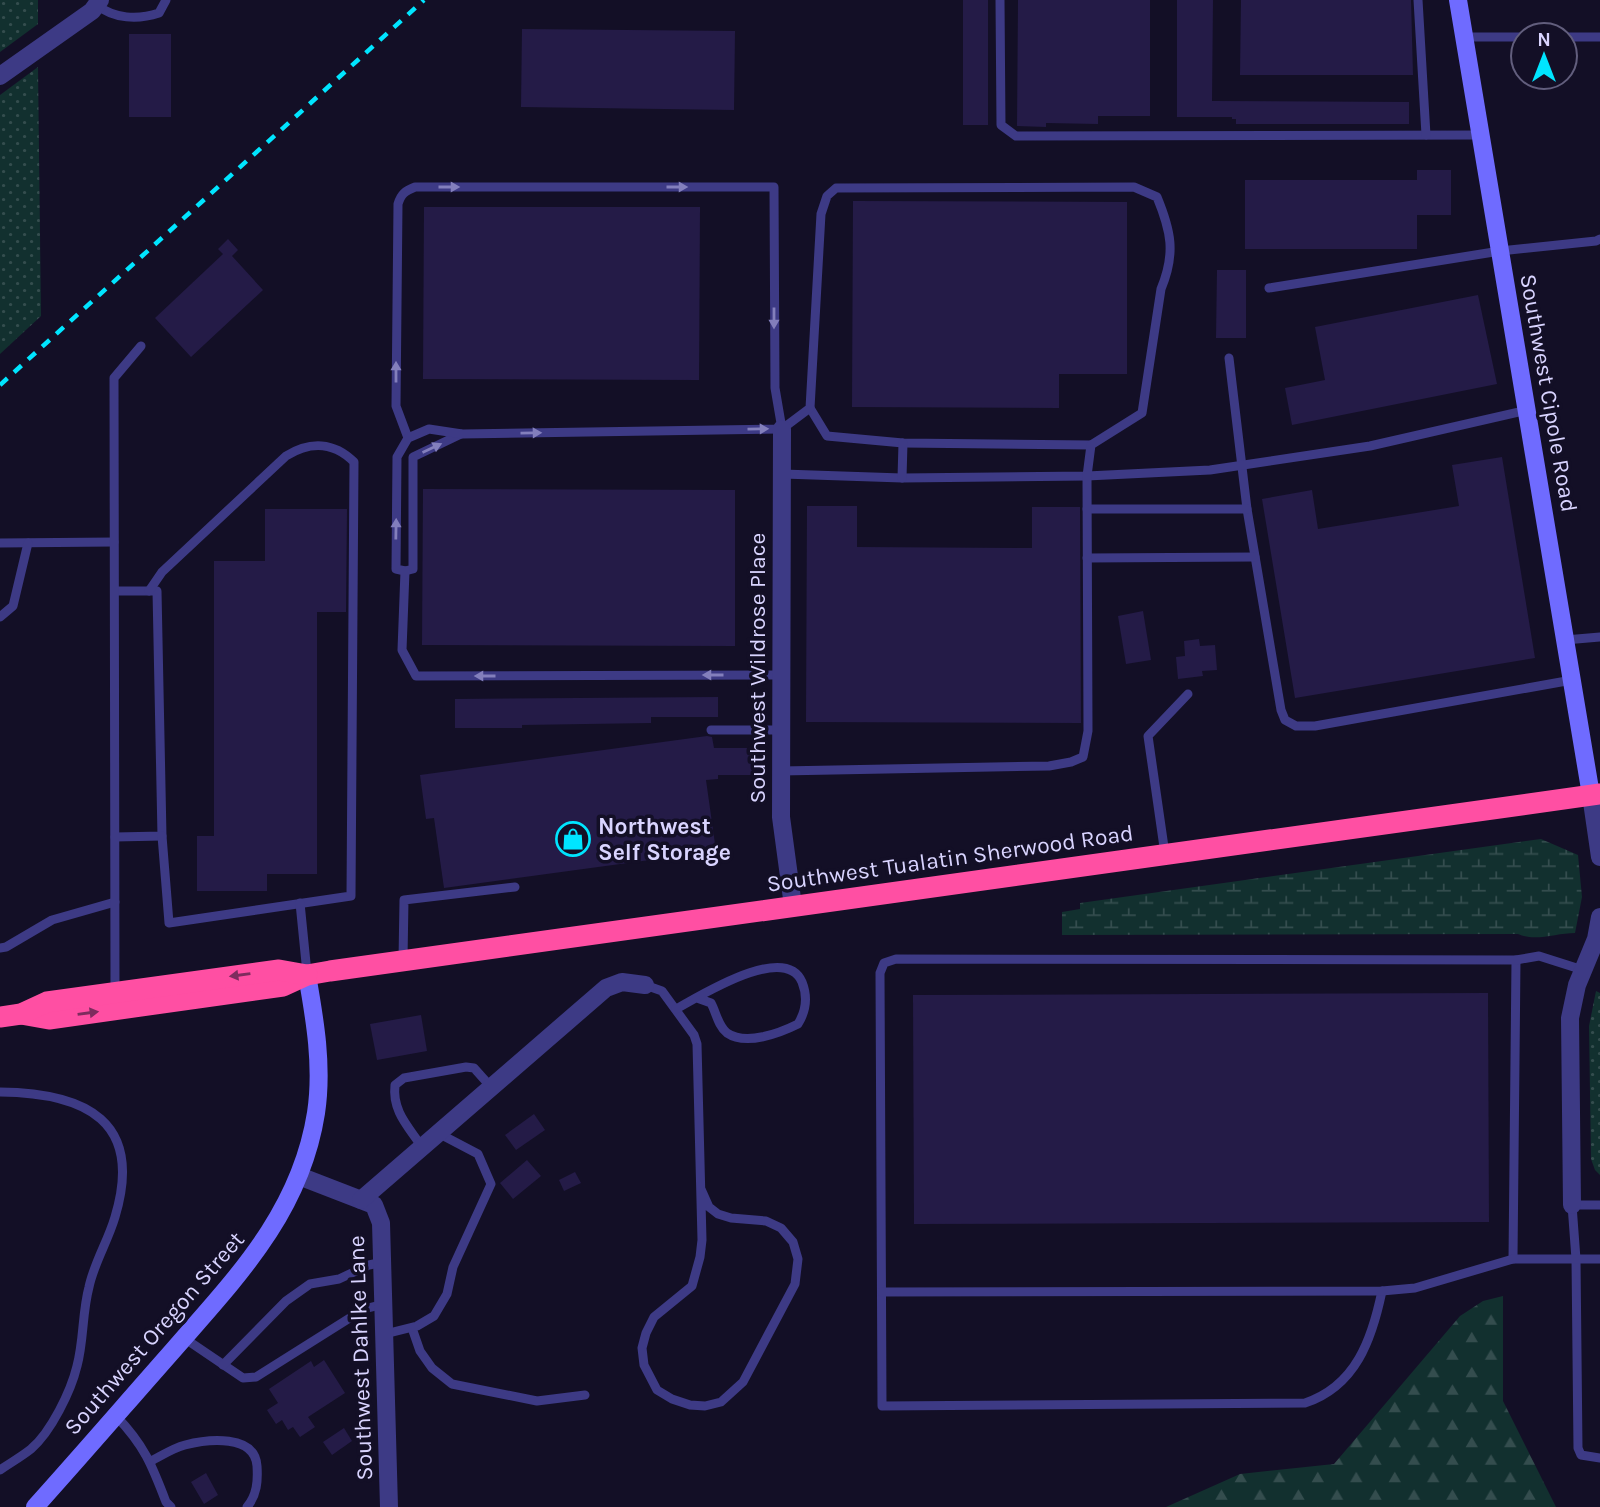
<svg xmlns="http://www.w3.org/2000/svg" width="1600" height="1507" font-family="Karla,sans-serif">
<style>
.grass{fill:url(#grass-dots)}
.forest{fill:url(#forest-firs)}
.wetland{fill:url(#wetland-marsh)}
.building{fill:#241b47}
.lines{fill:none;stroke-linecap:round;stroke-linejoin:round}
.lane{stroke:#3d3a85;stroke-width:9}
.street{stroke:#3d3a85;stroke-width:18}
.secondary{stroke:#6f6bff;stroke-width:18}
.highway{stroke:#ff4fa3;stroke-width:21}
.rail{stroke:#00e5ff;stroke-width:4.5;stroke-dasharray:10 9;stroke-linecap:butt}
.oneway{fill:#837fbc}
.oneway2{fill:#7d2c5e}
.labels{text-anchor:middle;stroke-width:7;stroke-linejoin:round;paint-order:stroke}
.street-label{font-size:23px;fill:#d9d4ff;stroke:#130f26}
.poi-label{font-size:23px;font-weight:bold;fill:#d9d4ff;stroke:#130f26;text-anchor:start}
</style>
<defs>
<pattern id="grass-dots" width="8" height="8" patternUnits="userSpaceOnUse" patternTransform="scale(1.75)"><rect width="8" height="8" fill="#12302f"/><path d="M2 2h.1M6 6h.1" fill="none" stroke="#344d4e" stroke-width="1.8" stroke-linecap="round"/></pattern>
<pattern id="forest-firs" width="22" height="20" patternUnits="userSpaceOnUse" patternTransform="scale(1.75)"><rect width="22" height="20" fill="#12302f"/><path d="M5 1l3.5 6h-7zM16 11l3.5 6h-7z" fill="#344d4e"/></pattern>
<pattern id="wetland-marsh" width="20" height="14" patternUnits="userSpaceOnUse" patternTransform="scale(1.75)"><rect width="20" height="14" fill="#12302f"/><path d="M1 5h8M5 5V1M11 12h8M15 12V8" fill="none" stroke="#344d4e"/></pattern>
</defs>
<rect width="100%" height="100%" fill="#130f26"/>
<g class="grass">
<path d="M0,0h38v24l-38,28z"/>
<path d="M38,67l3,249 -41,38v-259z"/>
<path d="M1596,991l4,2v182l-5,-5 -4,-11 -2,-133z"/>
</g>
<path class="forest" d="M1503,1296v105l53,106h-390l74,-33 94,-10 126,-148 23,-15z"/>
<path class="wetland" d="M1541,839l37,16 4,42 -7,36c-19,0 -40,9 -57,1l-456,1v-23l18,-3v-6z"/>
<g class="building">
<rect x="963" y="0" width="25" height="125"/>
<path d="M1018,0h132v116h-52v8l-52,-1v4l-29,-1z"/>
<path d="M1177,0h36l-1,101 197,1v22h-173v-5h-4v-2h-55z"/>
<path d="M1241,0h170l2,75h-173z"/>
<path d="M522,29l213,2 -1,79 -213,-3z"/>
<rect x="129" y="34" width="42" height="83"/>
<path d="M1417,170h34v45h-34v34h-172v-69h172z"/>
<path d="M853,201l274,1v172h-68v34l-207,-1z"/>
<path d="M424,207h276l-1,173 -276,-1z"/>
<path d="M228,239l10,11 -6,6 31,34 -72,67 -36,-39 68,-64 -5,-5z"/>
<path d="M1217,270h29v68h-30z"/>
<path d="M1478,295l19,89 -205,41 -7,-37 40,-8 -10,-53z"/>
<path d="M1502,457l33,201 -240,40 -33,-199 50,-9 6,39 141,-23 -7,-41z"/>
<path d="M423,489l312,1v156l-313,-1z"/>
<path d="M807,506h50v41l175,1v-41h48l1,216 -275,-1z"/>
<path d="M265,509h82l-1,103h-29v262h-50v17h-70v-55h17v-275h51z"/>
<path d="M1143,611l8,49 -25,4 -8,-48z"/>
<path d="M1199,639l1,7 15,-1 2,25 -15,1 1,5 -25,3 -2,-22 9,-1 -1,-15z"/>
<path d="M718,697v20h-67v6l-129,2v3h-67v-29z"/>
<path d="M707,736l5,1 2,11h43v27h-39v4l-12,1 10,71 -272,37 -10,-70 -8,1 -6,-44z"/>
<path d="M1488,993l1,229 -575,2 -1,-229z"/>
<path d="M421,1015l6,36 -50,9 -7,-36z"/>
<path d="M534,1114l11,16 -29,20 -11,-15z"/>
<path d="M527,1160l14,16 -28,23 -13,-16z"/>
<path d="M575,1172l6,11 -17,8 -5,-11z"/>
<path d="M324,1360l21,33 -37,24 7,10 -15,10 -7,-10 -5,3 -6,-10 -6,4 -9,-14 11,-7 -9,-14 42,-28 3,6z"/>
<path d="M344,1428l8,13 -20,14 -9,-13z"/>
<path d="M206,1473l12,22 -14,9 -13,-22z"/>
</g>
<g class="lines">
<g class="lane">
<path d="M1000,0l1,125 15,11 465,-1"/>
<path d="M1418,0l8,135"/>
<path d="M97,5c17,14 41,15 62,8l7,-13"/>
<path d="M1465,37h58"/>
<path d="M1565,37h35"/>
<path d="M1269,288l231,-37 96,-10 4,-2"/>
<path d="M1229,358l18,151 34,201 4,10 11,6h19l257,-46"/>
<path d="M810,408l17,28 76,7 188,2"/>
<path d="M408,438l-12,-32 2,-202c3,-10 7,-13 17,-17h359l1,201 7,41"/>
<path d="M783,474l119,4 185,-2 123,-6 160,-24 158,-36"/>
<path d="M902,478l1,-35"/>
<path d="M1087,509h160"/>
<path d="M0,543l114,-1"/>
<path d="M1087,558l168,-1"/>
<path d="M405,571l8,-2v-112l48,-23"/>
<path d="M115,591h42l5,245 -47,1"/>
<path d="M149,591l13,-19 124,-116c24,-15 48,-14 68,6l-3,434 -182,27 -7,-87"/>
<path d="M0,617l13,-11 15,-63"/>
<path d="M1565,640l35,-3"/>
<path d="M781,675l-365,1 -14,-26 3,-79 -9,-2 1,-112 11,-19 21,-9 33,5 320,-5 28,-21 11,-194 6,-18 9,-8 298,-1 23,10c14,34 19,56 4,92l-19,124 -51,32 -4,31 1,255 -5,26 -12,5 -22,4 -268,5"/>
<path d="M711,730h70"/>
<path d="M1165,854l-17,-118 40,-42"/>
<path d="M300,903l7,70"/>
<path d="M0,948l6,-1 46,-27 63,-18"/>
<path d="M403,959l1,-59 111,-13"/>
<path d="M645,985l17,6 32,44 3,9 5,196 -2,17 -8,29 -38,31 -8,16 -4,15 2,17 13,25 15,9 18,6 15,1 16,-4 22,-20 52,-98 3,-25 -5,-17 -12,-14 -15,-7 -35,-3 -13,-4 -9,-7 -8,-18"/>
<path d="M115,992l-1,-614 27,-32"/>
<path d="M676,1009c24,-13 109,-67 126,-27 6,15 4,29 -4,42 -18,9 -52,22 -71,9 -9,-7 -11,-21 -16,-30l-14,-5"/>
<path d="M0,1092c86,1 144,29 115,125 -7,24 -21,46 -26,70 -7,26 -5,53 -12,79 -6,25 -26,66 -46,83 -10,8 -21,14 -31,21"/>
<path d="M422,1147c-14,-21 -30,-36 -27,-62l9,-7 62,-11 8,1 17,19"/>
<path d="M1600,1205h-28l4,54 2,189 3,7 19,3"/>
<path d="M1513,1259l3,-299"/>
<path d="M1382,1291c-10,48 -26,95 -77,112l-423,3 -2,-433 4,-10 12,-4 620,1 23,-4 44,14"/>
<path d="M882,1292l500,-1 33,-3 98,-29h87"/>
<path d="M412,1328l8,23 12,17 20,16 85,17 48,-6"/>
<path d="M385,1334l32,-8 17,-10 13,-22 6,-27 38,-83 -13,-30 -40,-21"/>
<path d="M184,1338l59,40 13,-1 108,-68 20,-5"/>
<path d="M223,1365l63,-64 24,-17 29,-5 30,-14 14,-3"/>
<path d="M116,1416c28,29 36,49 50,86l5,5"/>
<path d="M151,1461c10,-5 22,-13 34,-16 23,-6 70,-11 72,21 1,15 0,29 -10,41"/>
</g>
<g class="street">
<path d="M0,76l92,-65 8,-11"/>
<path d="M782,429l-1,388 12,89"/>
<path d="M1591,795l9,62"/>
<path d="M299,1176l75,29 7,18 8,284"/>
<path d="M361,1200l245,-212 16,-6 23,3"/>
<path d="M1572,1205l-2,-187 7,-33 19,-46 4,-22"/>
</g>
<g class="secondary">
<path d="M1458,0l133,795"/>
<path d="M35,1507c45,-50 89,-101 134,-152 64,-74 131,-140 147,-242 7,-46 -1,-93 -9,-138"/>
</g>
<g class="highway">
<path d="M21,1014l28,5 234,-33 24,-11 23,-4 1270,-177"/>
<path d="M0,1017l21,-3 26,-12 232,-32 28,5"/>
</g>
<path class="rail" d="M0,385l424,-385"/>
</g>
<defs><path id="oneway-solid" d="M-6-.8H1V-3.2L6.5 0L1 3.2V.8H-6Z" transform="scale(1.75)"/></defs>
<g class="oneway">
<use href="#oneway-solid" transform="translate(449 187)"/>
<use href="#oneway-solid" transform="translate(677 187)"/>
<use href="#oneway-solid" transform="translate(774 318) rotate(90)"/>
<use href="#oneway-solid" transform="translate(396 372) rotate(-90)"/>
<use href="#oneway-solid" transform="translate(758 429) rotate(-1)"/>
<use href="#oneway-solid" transform="translate(531 433) rotate(-1)"/>
<use href="#oneway-solid" transform="translate(432 448) rotate(-25)"/>
<use href="#oneway-solid" transform="translate(396 529) rotate(-89)"/>
<use href="#oneway-solid" transform="translate(713 675) rotate(180)"/>
<use href="#oneway-solid" transform="translate(485 676) rotate(180)"/>
</g>
<g class="oneway2">
<use href="#oneway-solid" transform="translate(240 975) rotate(172)"/>
<use href="#oneway-solid" transform="translate(88 1013) rotate(-8)"/>
</g>
<defs>
<g id="shop-ring" transform="scale(1.75)"><circle r="9.5" fill="#130f26" stroke="#00e5ff" stroke-width="1.5"/><path d="M-5-2.5h2.3a2.7 3.5 0 0 1 5.4 0H5L5.5 6h-11ZM-1.5-2.5h3a1.5 2.3 0 0 0-3 0Z" fill="#00e5ff"/></g>
</defs>
<g fill-rule="evenodd">
<use href="#shop-ring" x="573" y="839"/>
</g>
<g class="labels">
<g class="street-label">
<text transform="translate(1549 393) rotate(80)" y="8">Southwest Cipole Road</text>
<text transform="translate(757 668) rotate(-90)" y="8">Southwest Wildrose Place</text>
<text transform="translate(950 858) rotate(-8)" y="8">Southwest Tualatin Sherwood Road</text>
<text transform="translate(154 1333) rotate(-49)" y="8">Southwest Oregon Street</text>
<text transform="translate(360 1358) rotate(-92)" y="8">Southwest Dahlke Lane</text>
</g>
<g class="poi-label">
<text x="598" y="834">Northwest<tspan x="598" dy="26">Self Storage</tspan></text>
</g>
</g>
<g transform="translate(1544 56)"><circle r="33" fill="#130f26" stroke="#625e7d" stroke-width="2"/>
<path d="M0-5L12 26L0 18L-12 26Z" fill="#00e5ff"/>
<text y="-10" font-size="19" font-weight="bold" text-anchor="middle" fill="#d9d4ff">N</text>
</g>
</svg>
